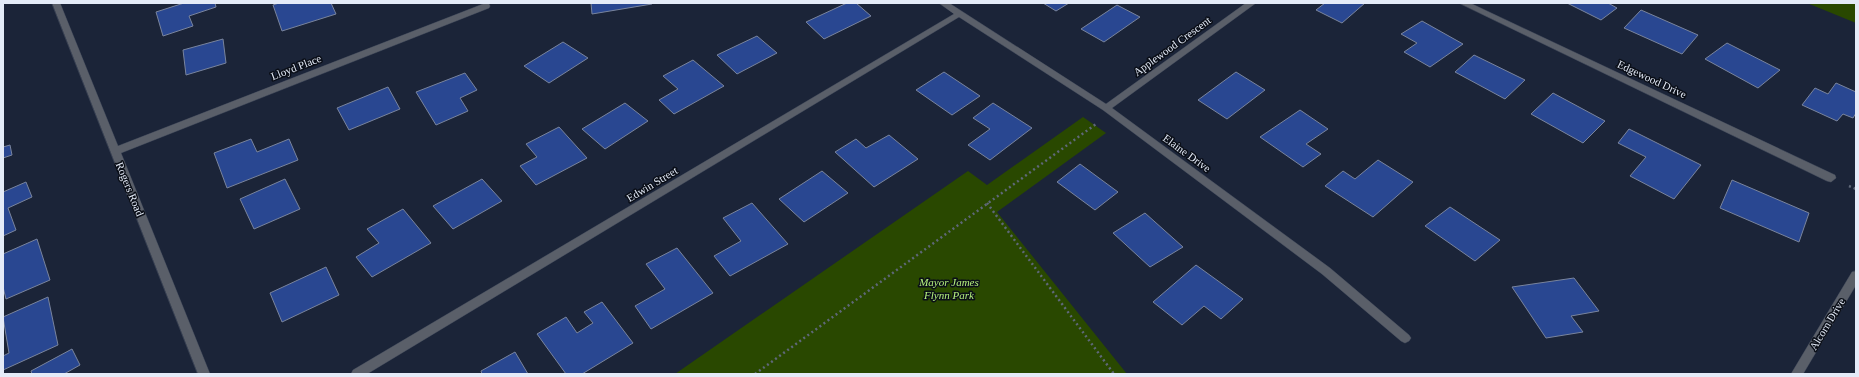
<svg xmlns="http://www.w3.org/2000/svg" width="1859" height="377" font-family="Georgia,serif">
<style>
.green{fill:#294800}
.building{fill:#294791;stroke:#79849d}
.lines{fill:none;stroke-linecap:round;stroke-linejoin:round}
.street-casing{stroke:#374053;stroke-width:1}
.path{stroke:#5f6879;stroke-width:2.5;stroke-dasharray:2 3;stroke-linecap:butt}
.street{fill:#5a5f69;fill-rule:evenodd}
.labels{text-anchor:middle;stroke-width:3;stroke-linejoin:round;paint-order:stroke}
.street-label{font-size:11px;fill:#e4ebf8;stroke:#0a0e17}
.park-label{font-size:11px;font-style:italic;fill:#b5f17e;stroke:#0a0e17}
</style>
<rect width="100%" height="100%" fill="#1b2438"/>
<g class="green">
<path d="M1807,3h49v20z"/>
<path d="M1083,117l23,16 -109,79 130,162h-452l293,-203 19,14z"/>
</g>
<g class="building">
<path d="M184,3h31l1,4 -27,9 4,10 -30,10 -7,-24z"/>
<path d="M279,3h52l5,11 -54,17 -9,-26z"/>
<path d="M591,3h60l1,1 -60,10z"/>
<path d="M847,3h9l15,13 -47,23 -18,-17z"/>
<path d="M1043,3h26l-13,8z"/>
<path d="M1325,3h40l-23,20 -26,-13z"/>
<path d="M1567,3h41l9,5 -16,12z"/>
<path d="M1117,5l23,12 -36,25 -23,-13z"/>
<path d="M1641,10l57,25 -16,19 -58,-26z"/>
<path d="M1422,21l41,23 -33,23 -26,-15 13,-9 -16,-9z"/>
<path d="M757,36l20,17 -40,21 -20,-19z"/>
<path d="M223,39l3,24 -40,12 -3,-25z"/>
<path d="M563,42l25,16 -39,25 -25,-17z"/>
<path d="M1727,43l53,27 -22,18 -53,-29z"/>
<path d="M1474,55l51,25 -20,19 -50,-27z"/>
<path d="M693,60l31,26 -50,28 -15,-14 19,-11 -15,-13z"/>
<path d="M944,72l36,24 -28,19 -36,-25z"/>
<path d="M1236,72l29,18 -38,29 -29,-19z"/>
<path d="M465,73l12,17 -17,8 8,13 -32,14 -20,-33z"/>
<path d="M1836,83l20,9v21l-3,5 -10,-4 -6,7 -35,-16 13,-17 13,6z"/>
<path d="M388,87l12,22 -51,21 -12,-22z"/>
<path d="M1553,93l52,28 -22,22 -52,-29z"/>
<path d="M625,103l23,18 -43,28 -23,-20z"/>
<path d="M993,103l39,25 -42,32 -22,-15 22,-16 -17,-11z"/>
<path d="M1300,110l28,19 -22,15 15,10 -18,13 -43,-30z"/>
<path d="M559,127l28,31 -51,27 -16,-19 17,-9 -11,-13z"/>
<path d="M1629,129l72,36 -27,34 -44,-23 16,-19 -28,-14z"/>
<path d="M889,135l29,24 -44,28 -39,-35 21,-13 10,9z"/>
<path d="M251,139l6,13 32,-13 9,21 -71,28 -13,-35z"/>
<path d="M10,145l2,10 -9,3v-11z"/>
<path d="M1378,160l35,22 -40,35 -48,-31 18,-15 12,8z"/>
<path d="M1080,164l38,28 -23,18 -38,-28z"/>
<path d="M822,171l26,22 -44,29 -25,-23z"/>
<path d="M285,179l15,30 -46,20 -14,-30z"/>
<path d="M482,179l20,22 -49,28 -20,-23z"/>
<path d="M1732,180l77,33 -10,29 -79,-34z"/>
<path d="M26,182l6,15 -24,11 8,22 -13,6v-44z"/>
<path d="M752,203l36,41 -58,32 -16,-20 27,-15 -18,-23z"/>
<path d="M1450,207l50,33 -25,21 -50,-35z"/>
<path d="M403,209l28,34 -59,34 -16,-20 23,-14 -12,-14z"/>
<path d="M1145,213l38,34 -33,20 -37,-34z"/>
<path d="M37,239l13,41 -44,19 -3,-12v-33z"/>
<path d="M677,248l36,45 -62,36 -16,-23 30,-17 -19,-25z"/>
<path d="M1196,265l47,34 -22,20 -17,-13 -22,19 -29,-23z"/>
<path d="M326,267l13,28 -57,27 -12,-29z"/>
<path d="M1574,278l25,33 -28,5 12,16 -37,6 -34,-51z"/>
<path d="M48,297l10,48 -55,25v-14l6,-3 -6,-36z"/>
<path d="M602,302l31,41 -51,31h-16l-29,-40 29,-17 11,16 16,-10 -9,-11z"/>
<path d="M72,349l8,16 -16,9h-32l-1,-3z"/>
<path d="M515,352l13,22h-46l-1,-3z"/>
</g>
<g class="lines">
<g class="street-casing">
<g id="street">
<path d="M52,3h8l58,143 365,-142h6l1,2 -1,2 -368,145 89,221h-12z"/>
<path d="M939,3h10l157,101 140,-101h10l-144,105 218,160 79,67 2,3 -2,3 -4,2 -4,-2 -79,-67 -219,-164 -144,-93 -592,357h-16l2,-4 601,-356z"/>
<path d="M1459,3h11l365,172 1,3 -5,4 -4,-1z"/>
<path d="M1856,271v14l-53,89h-12l61,-102z"/>
</g>
</g>
<g class="path">
<path d="M1849,186l7,3"/>
<path d="M987,203l127,171"/>
<path d="M755,374l341,-250"/>
</g>
<use href="#street" class="street"/>
</g>
<g class="labels">
<g class="street-label">
<text transform="translate(1172 46) rotate(-36)" y="4">Applewood Crescent</text>
<text transform="translate(296 67) rotate(-21)" y="4">Lloyd Place</text>
<text transform="translate(1652 79) rotate(25)" y="4">Edgewood Drive</text>
<text transform="translate(1187 153) rotate(36)" y="4">Elaine Drive</text>
<text transform="translate(652 184) rotate(-31)" y="4">Edwin Street</text>
<text transform="translate(130 189) rotate(68)" y="4">Rogers Road</text>
<text transform="translate(1827 324) rotate(-59)" y="4">Alcorn Drive</text>
</g>
<g class="park-label">
<text x="949" y="286">Mayor James<tspan x="949" dy="13">Flynn Park</tspan></text>
</g>
</g>
<rect width="1859" height="377" fill="none" stroke="#e4ebf8" stroke-width="8"/>
</svg>
